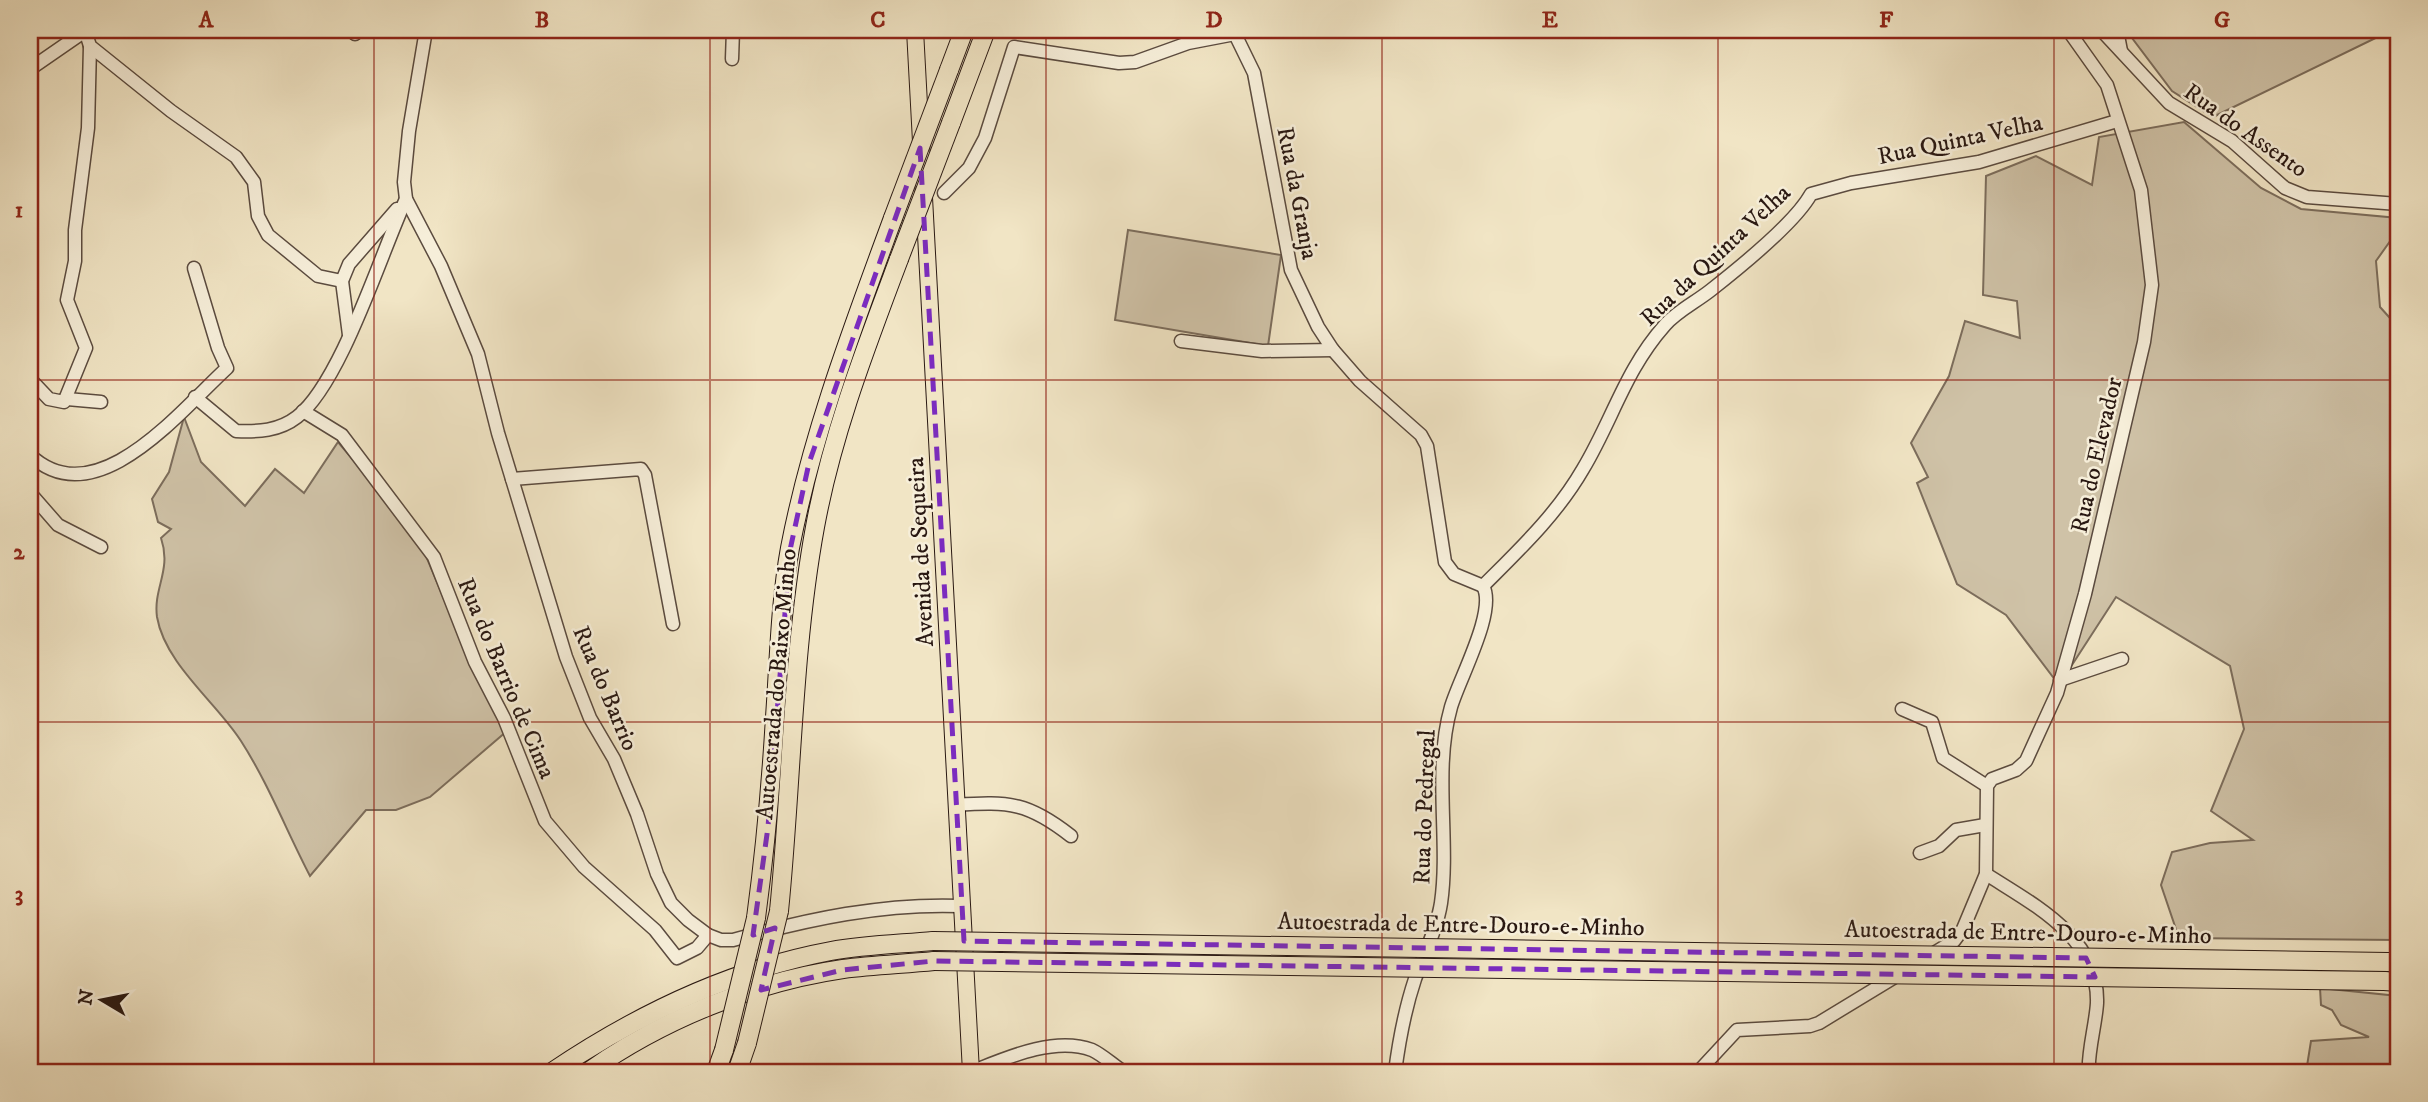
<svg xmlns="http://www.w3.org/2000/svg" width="2428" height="1102" font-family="'IM FELL DW Pica',serif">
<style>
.green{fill:#cfc2a7;stroke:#7c6d5c;stroke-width:2}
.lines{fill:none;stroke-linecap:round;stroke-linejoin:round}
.minor-casing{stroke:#5b4b3f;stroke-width:15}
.major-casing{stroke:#291812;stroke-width:18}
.highway-casing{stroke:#291812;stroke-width:20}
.minor{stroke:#f6eed9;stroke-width:12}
.major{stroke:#f1e5c5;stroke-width:16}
.highway{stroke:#f1e5c5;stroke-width:18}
.highway-bridge-casing{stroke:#291812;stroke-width:20;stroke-linecap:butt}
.highway-bridge{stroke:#f1e5c5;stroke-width:18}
.marked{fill:none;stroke:#7b2cbf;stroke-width:5;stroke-dasharray:14 9;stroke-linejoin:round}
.grid{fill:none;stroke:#8f2418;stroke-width:2;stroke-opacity:0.55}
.labels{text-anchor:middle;stroke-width:5;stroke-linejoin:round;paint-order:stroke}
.street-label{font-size:24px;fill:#291812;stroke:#f6eed9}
.neatline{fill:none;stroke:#8f2418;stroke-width:2.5}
.grid-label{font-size:23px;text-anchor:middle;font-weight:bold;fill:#8f2418}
</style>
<rect width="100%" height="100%" fill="#f1e5c5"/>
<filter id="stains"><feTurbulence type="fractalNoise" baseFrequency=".00286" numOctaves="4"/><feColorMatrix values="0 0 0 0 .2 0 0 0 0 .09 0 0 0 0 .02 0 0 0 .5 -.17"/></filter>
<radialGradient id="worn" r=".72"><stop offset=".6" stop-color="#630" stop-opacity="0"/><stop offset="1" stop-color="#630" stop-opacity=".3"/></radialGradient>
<g class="green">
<path d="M2126,30h266l-179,87 -41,-26z"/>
<path d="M2184,122l77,66 40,21 97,9v12l-22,31 4,46 18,20v613l-219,-2 -18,-53 11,-33 38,-9 43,-3 -42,-29 33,-82 -14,-63 -114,-69 -57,88 -53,-70 -49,-31 -40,-101 11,-6 -17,-34 38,-67 16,-55 55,17 -3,-37 -34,-6 3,-119 50,-20 56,29 7,-48z"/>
<path d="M1128,230l153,25 -13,91 -153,-26z"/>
<path d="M184,417l17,45 44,44 30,-37 29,24 34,-51 45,53 43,61 48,114 33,61 -77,66 -34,13h-30l-56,66c-23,-44 -42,-93 -69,-135 -24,-38 -76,-77 -84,-124 -4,-29 15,-47 4,-79l10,-9 -13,-7 -6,-23 17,-27z"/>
<path d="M2320,988l78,8v76h-99l8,-6 4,-25 58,-4 -28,-12 -9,-15 -11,-5z"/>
</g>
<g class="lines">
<g class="minor-casing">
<g id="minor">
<path d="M85,30l5,16 81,65 65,46 18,25 4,34 10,19 50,41 24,5"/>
<path d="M426,30l-17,101 -5,51 2,17 35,67 37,88 20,79 68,224 24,61 24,41 23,55 20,60 14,29 17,17 20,15 13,5h12c76,-21 150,-37 228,-34"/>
<path d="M1233,30l21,43 37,197 27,57 15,23 27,31 61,54 6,11 18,116 9,12 29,12"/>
<path d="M2101,30l68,73 63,38 53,47 22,9 91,7"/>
<path d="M2117,30l4,21"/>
<path d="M355,34v-4"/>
<path d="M732,59l1,-29"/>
<path d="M30,69l55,-38"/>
<path d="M944,193l25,-25 16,-30 29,-91 105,16 16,-1 53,-19 47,-9"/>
<path d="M349,335l-7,-54 7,-17 48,-55"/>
<path d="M1181,341l81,10 71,-1"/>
<path d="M30,379l19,20 15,3 22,-54 -19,-48 8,-39v-31l13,-102 2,-82"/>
<path d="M195,397l41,34c22,1 43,0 61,-14 44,-34 84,-164 109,-218"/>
<path d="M67,399l34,3"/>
<path d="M303,411l39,24 92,122 41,105 29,56 41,103 39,46 71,63 22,28 20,-10 11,-13"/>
<path d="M30,455c66,62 150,-44 197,-87l-9,-20 -24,-80"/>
<path d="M512,479l129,-10 4,6 28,149"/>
<path d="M30,493l28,32 43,22"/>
<path d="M1483,586c37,-37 74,-72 100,-117 30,-50 42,-99 82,-144 12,-14 31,-23 46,-35 28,-22 84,-67 100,-96l40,-11 128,-21 138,-41"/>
<path d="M2060,680l62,-21"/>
<path d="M1902,709l30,13 11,36 44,28"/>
<path d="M956,805c54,-4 73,-2 115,31"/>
<path d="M1920,853l19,-7 17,-16 29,-5"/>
<path d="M1986,874c48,31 113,63 111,129 -1,20 -10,52 -8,69"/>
<path d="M971,1072c35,-14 83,-36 121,-22 11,5 22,16 32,22"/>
<path d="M1395,1072c4,-31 10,-63 20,-93 9,-25 22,-50 26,-76 9,-62 -8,-133 10,-196 8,-28 46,-96 32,-121"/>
<path d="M1698,1072l39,-42 73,-4 9,-3 135,-82 9,-12 23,-55 1,-88 5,-7 24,-9 10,-9 31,-68 28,-99 59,-252 8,-57 -11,-95 -34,-105 -39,-55"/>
</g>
</g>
<g class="major-casing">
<path id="major" d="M915,30l56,1042"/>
</g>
<g class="highway-casing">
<g id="highway">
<path d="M949,70l15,-40"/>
<path d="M951,123l35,-93"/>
<path d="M779,911c13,-128 13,-258 36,-384 17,-93 51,-180 84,-268"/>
<path d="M756,918c9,-67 15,-133 19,-201 4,-56 5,-114 15,-169 22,-114 63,-221 103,-330"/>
<path d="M2384,981l14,1"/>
<path d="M552,1072c86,-58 177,-102 279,-121 33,-6 69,-7 102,-10"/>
<path d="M588,1072c73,-52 166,-90 255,-103 30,-4 61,-5 91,-8"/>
<path d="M716,1072l8,-22"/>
<path d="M737,1072l10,-29"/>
</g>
</g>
<use href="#minor" class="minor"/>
<use href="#major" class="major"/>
<use href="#highway" class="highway"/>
<g class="highway-bridge-casing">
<g id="highway-bridge">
<path d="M893,218l56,-148"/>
<path d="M899,259l52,-136"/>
<path d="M933,941l1456,21"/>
<path d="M934,961l1450,20"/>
<path d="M747,1043l32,-132"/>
<path d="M724,1050l32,-132"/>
</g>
</g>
<use href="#highway-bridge" class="highway-bridge"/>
</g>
<path class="marked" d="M920,148l44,793 1122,17 9,19 -1161,-16 -92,9 -81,20 14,-62 -22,7 15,-108 22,-277 19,-87z"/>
<path class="grid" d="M374,30v1042M710,30v1042M1046,30v1042M1382,30v1042M1718,30v1042M2054,30v1042M30,380h2368M30,722h2368"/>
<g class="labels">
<g class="street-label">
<text transform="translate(2246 130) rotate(35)" y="8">Rua do Assento</text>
<text transform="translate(1960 139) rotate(-12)" y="8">Rua Quinta Velha</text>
<text transform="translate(1298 193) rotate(79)" y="8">Rua da Granja</text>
<text transform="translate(1715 255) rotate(-43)" y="8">Rua da Quinta Velha</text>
<text transform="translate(2096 455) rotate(-77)" y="8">Rua do Elevador</text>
<text transform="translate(920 552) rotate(-93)" y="8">Avenida de Sequeira</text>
<text transform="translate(507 678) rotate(67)" y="8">Rua do Barrio de Cima</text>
<text transform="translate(776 684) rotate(-85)" y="8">Autoestrada do Baixo Minho</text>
<text transform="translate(606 688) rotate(67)" y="8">Rua do Barrio</text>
<text transform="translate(1424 807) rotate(-88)" y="8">Rua do Pedregal</text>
<text transform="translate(1461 924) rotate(1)" y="8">Autoestrada de Entre-Douro-e-Minho</text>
<text transform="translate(2028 932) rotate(1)" y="8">Autoestrada de Entre-Douro-e-Minho</text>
</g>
</g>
<rect width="2428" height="1102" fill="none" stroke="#f1e5c5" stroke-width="77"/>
<g transform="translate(102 1000) rotate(280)" stroke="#f6eed9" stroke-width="5" paint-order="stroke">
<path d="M0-5L12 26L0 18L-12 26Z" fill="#291812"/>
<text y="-10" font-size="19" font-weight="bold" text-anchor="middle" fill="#291812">N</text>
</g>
<rect x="38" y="38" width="2352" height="1026" class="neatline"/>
<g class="grid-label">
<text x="206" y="27">A</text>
<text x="542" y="27">B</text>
<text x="878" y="27">C</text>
<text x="1214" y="27">D</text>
<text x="1550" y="27">E</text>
<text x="1886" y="27">F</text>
<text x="2222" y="27">G</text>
<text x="19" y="217">1</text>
<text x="19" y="559">2</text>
<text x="19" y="901">3</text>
</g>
<rect width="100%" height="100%" filter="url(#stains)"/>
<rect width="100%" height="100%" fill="url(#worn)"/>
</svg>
